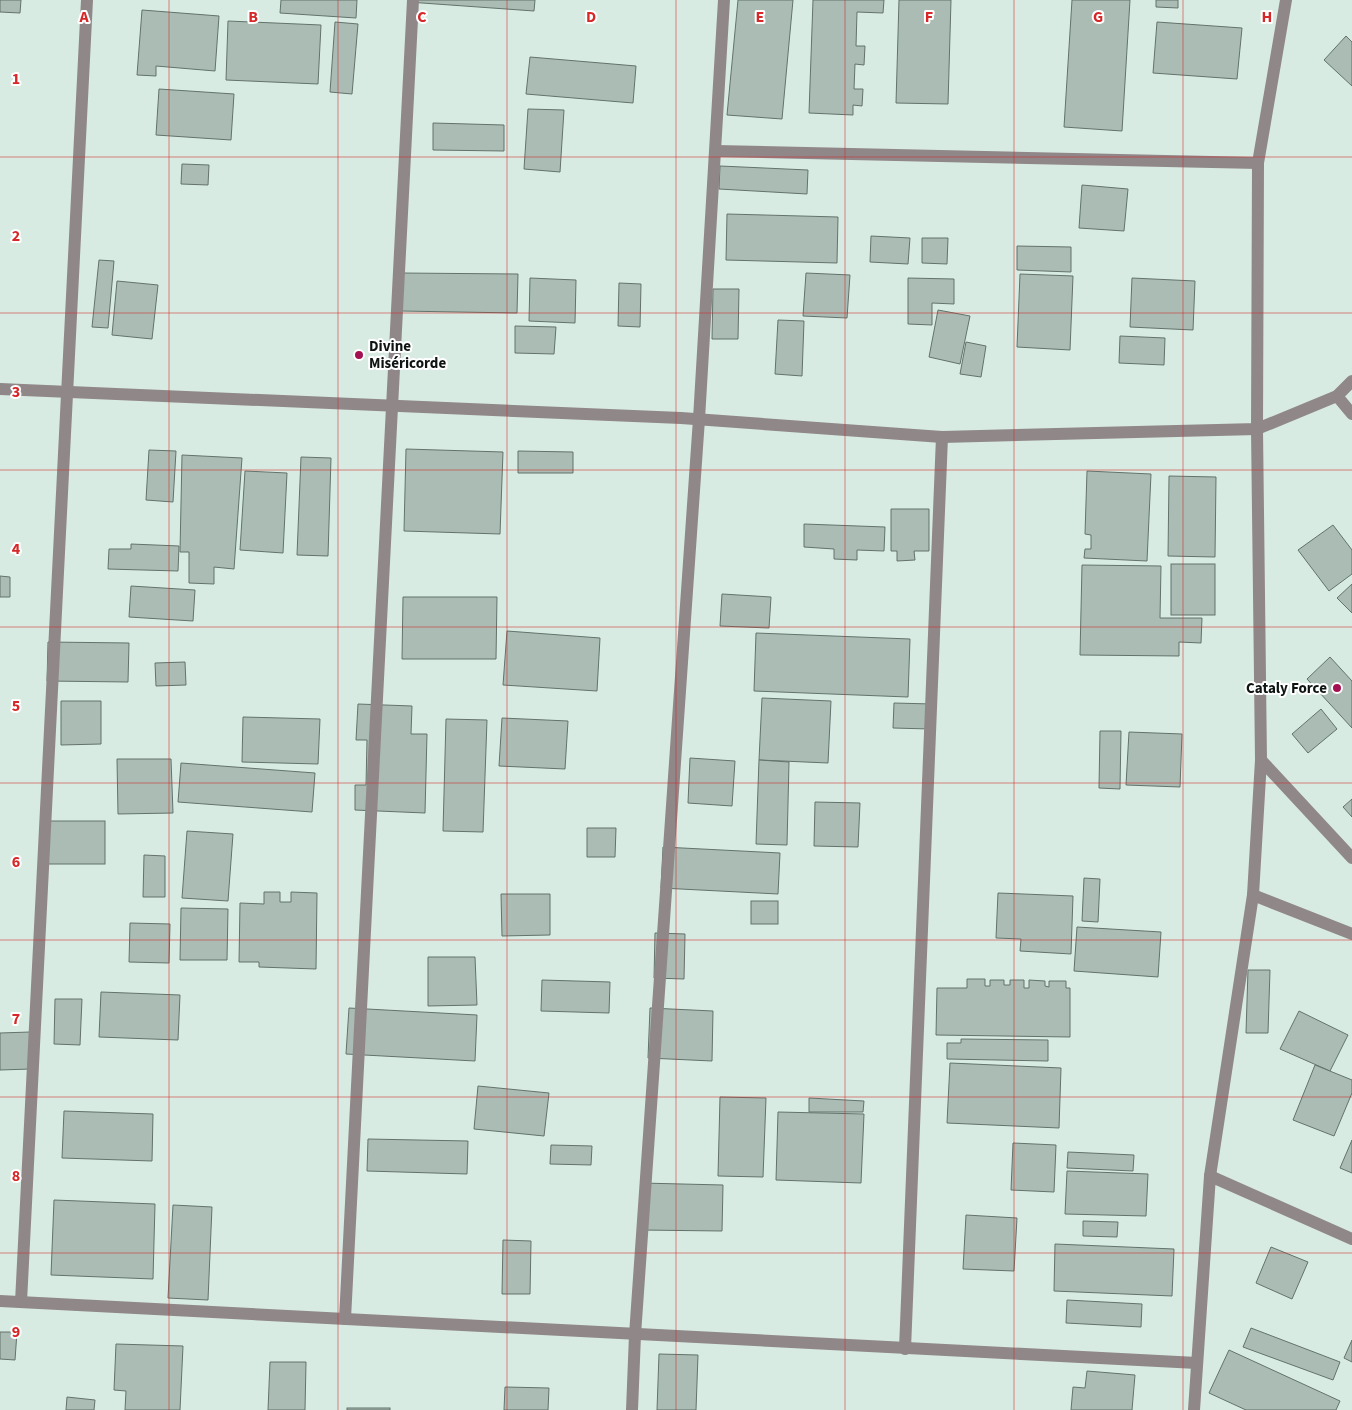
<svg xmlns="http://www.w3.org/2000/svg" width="1352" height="1410" font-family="'Source Sans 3',sans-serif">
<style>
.building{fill:#aabcb4;stroke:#63736c}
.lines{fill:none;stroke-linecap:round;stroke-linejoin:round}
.minor{stroke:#908789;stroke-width:12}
.grid{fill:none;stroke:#d62828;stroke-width:1;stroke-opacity:0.55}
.poi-dot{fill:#a31153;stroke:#fff;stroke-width:2}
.labels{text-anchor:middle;stroke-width:4;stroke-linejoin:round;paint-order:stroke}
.poi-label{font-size:15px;font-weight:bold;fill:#0d1411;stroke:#fff;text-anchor:start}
.grid-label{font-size:16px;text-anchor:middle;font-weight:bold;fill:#d62828;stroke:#fff;stroke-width:4;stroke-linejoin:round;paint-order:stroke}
</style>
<rect width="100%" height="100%" fill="#d8ebe2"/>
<g class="building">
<path d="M0,0h21l-1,13 -20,-1z"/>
<path d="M281,0h76l-1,18 -76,-5z"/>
<path d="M408,0h127l-1,11 -126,-9z"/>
<path d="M738,0h55l-11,119 -55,-4z"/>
<path d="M813,0h71l-1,13 -26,-1 -1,34h9l-1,19 -9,-1 -1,25h9l-1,17 -9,-1v10l-44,-2z"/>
<path d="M899,0h52l-3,104 -52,-1z"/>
<path d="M1072,0h58l-8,131 -58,-4z"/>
<path d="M1156,0h22v8l-22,-1z"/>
<path d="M142,10l77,6 -4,55 -59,-5v10l-19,-1z"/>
<path d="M228,21l93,4 -3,59 -92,-4z"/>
<path d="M335,22l23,2 -6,70 -22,-2z"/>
<path d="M1157,22l85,6 -5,51 -84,-6z"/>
<path d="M1346,36l6,6v44l-28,-26z"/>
<path d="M530,57l106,9 -3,37 -107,-9z"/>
<path d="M159,89l75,5 -3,46 -75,-5z"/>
<path d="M528,109l36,1 -4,62 -36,-3z"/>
<path d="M433,123l71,2v26l-71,-1z"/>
<path d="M182,164l27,1 -1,20 -27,-1z"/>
<path d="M720,166l88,4 -1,24 -88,-5z"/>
<path d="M1082,185l46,4 -4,42 -45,-3z"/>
<path d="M727,214l111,3 -1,46 -111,-3z"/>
<path d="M871,236l39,2 -2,26 -38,-2z"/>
<path d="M922,238h26l-1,26 -25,-1z"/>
<path d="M1017,246l54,1v25l-54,-2z"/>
<path d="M99,260l15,1 -6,67 -16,-1z"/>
<path d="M401,273l117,1 -1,39 -117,-2z"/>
<path d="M806,273l44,2 -3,43 -44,-2z"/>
<path d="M1020,274l53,2 -3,74 -53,-3z"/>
<path d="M530,278l46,2 -1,43 -46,-2z"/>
<path d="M908,278l46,1v25l-22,-1v22l-24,-1z"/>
<path d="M1132,278l63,3 -2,49 -63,-3z"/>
<path d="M117,281l41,4 -6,54 -40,-4z"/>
<path d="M619,283l22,1 -1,43 -22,-1z"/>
<path d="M713,289h26l-1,50h-26z"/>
<path d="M938,310l32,6 -10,48 -31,-7z"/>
<path d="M778,320l26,1 -2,55 -27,-2z"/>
<path d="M515,326l41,1 -2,27 -39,-1z"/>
<path d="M1120,336l45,2 -1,27 -45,-2z"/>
<path d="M966,342l20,4 -5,31 -21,-3z"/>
<path d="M406,449l97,3 -3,82 -96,-3z"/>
<path d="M149,450l27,1 -3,51 -27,-2z"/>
<path d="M518,451l55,1v21h-55z"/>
<path d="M182,455l60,3 -8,111 -20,-2v17l-25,-1v-31h-9z"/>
<path d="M301,457l30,1 -3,98 -31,-1z"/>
<path d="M245,471l42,2 -4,80 -43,-3z"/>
<path d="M1087,471l64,3 -4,87 -63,-3 1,-9h6v-14l-6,-1z"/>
<path d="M1169,476l47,1 -1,80 -47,-1z"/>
<path d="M891,509h38v42h-15l1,9 -18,1v-10h-6z"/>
<path d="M804,524l81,3 -1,24 -27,-1v10l-23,-1v-10l-30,-2z"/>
<path d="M1333,525l19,25v24l-23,17 -31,-41z"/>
<path d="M131,544l48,2 -1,25 -70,-2 1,-20h22z"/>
<rect x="1171" y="564" width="44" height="51"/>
<path d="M1082,565l79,1 -1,52h42l-1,25 -22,-1v14l-99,-1z"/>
<path d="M0,576l10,1v20h-10z"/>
<path d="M1352,584v29l-15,-15z"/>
<path d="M131,586l64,4 -2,31 -64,-4z"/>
<path d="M722,594l49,3 -2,31 -49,-2z"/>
<path d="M403,597h94l-1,62h-94z"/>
<path d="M507,631l93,7 -3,53 -94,-6z"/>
<path d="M756,633l154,6 -2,58 -154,-6z"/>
<path d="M48,642l81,1 -1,39 -81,-1z"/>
<path d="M1330,657l22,24v47l-45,-49z"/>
<path d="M185,662l1,23 -30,1 -1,-23z"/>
<path d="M762,698l69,3 -3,62 -69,-3z"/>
<path d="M61,701h40v43l-40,1z"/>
<path d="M894,703l38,1 -2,25 -37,-1z"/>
<path d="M358,704l54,2 -1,28h16l-2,79 -70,-3v-25h11l1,-45h-11z"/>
<path d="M1321,709l16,20 -29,24 -16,-19z"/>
<path d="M243,717l77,2 -2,45 -76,-2z"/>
<path d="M502,718l66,3 -3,48 -66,-3z"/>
<path d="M446,719l41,1 -4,112 -40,-1z"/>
<path d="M1100,731h21l-1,58 -21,-1z"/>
<path d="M1129,732l53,2 -2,53 -54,-2z"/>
<path d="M690,758l45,3 -3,45 -44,-3z"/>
<path d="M117,759h54l2,54 -55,1z"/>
<path d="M759,760l30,2 -2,83 -31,-1z"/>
<path d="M181,763l134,10 -3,39 -134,-10z"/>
<path d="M1352,799v18l-9,-10z"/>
<path d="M815,802l45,1 -2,44 -44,-1z"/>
<rect x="45" y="821" width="60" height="43"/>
<path d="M587,828h29l-1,29h-28z"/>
<path d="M187,831l46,3 -5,67 -46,-3z"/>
<path d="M663,847l117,6 -2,41 -117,-6z"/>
<path d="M144,855l21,1v41h-22z"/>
<path d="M1084,878l16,1 -2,43 -16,-1z"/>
<path d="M264,892h16v10h11v-10l26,1 -1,76 -57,-2v-5h-20l1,-59 24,1z"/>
<path d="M998,893l75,3 -2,58 -51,-3 1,-12 -25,-1z"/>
<path d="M501,894h49v41l-48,1z"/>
<rect x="751" y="901" width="27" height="23"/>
<path d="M181,908l47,1 -1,51h-47z"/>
<path d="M130,923l40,1 -1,39 -40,-1z"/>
<path d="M1077,927l84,5 -3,45 -84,-6z"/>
<path d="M655,933l30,1 -1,45 -30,-1z"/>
<path d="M428,957h47l2,48 -49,1z"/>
<path d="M1248,970h22l-2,63h-22z"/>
<path d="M967,979h18v7h5v-6h14v5h6v-5h14v8h5v-8l16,1v5l4,1v-6h17v7h4v49l-134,-2 1,-47h30z"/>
<path d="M542,980l68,2 -1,31 -68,-2z"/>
<path d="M101,992l79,3 -2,45 -79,-3z"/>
<path d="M55,999h27l-2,46 -26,-1z"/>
<path d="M349,1008l128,7 -2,46 -129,-7z"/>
<path d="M650,1008l63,3 -1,50 -64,-3z"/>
<path d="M1299,1011l49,24 -18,36 -50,-22z"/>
<path d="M30,1032l1,37 -31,1v-37z"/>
<path d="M961,1039l87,1v21l-101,-2v-16h14z"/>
<path d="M950,1063l111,5 -2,60 -112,-5z"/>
<path d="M1315,1065l37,15v13l-18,43 -41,-16z"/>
<path d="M478,1086l71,7 -5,43 -70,-7z"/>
<path d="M720,1097l46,1 -3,79 -45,-1z"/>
<path d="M809,1098l55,3 -1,11h-54z"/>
<path d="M64,1111l89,3 -1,47 -90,-3z"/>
<path d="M778,1112l86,2 -3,69 -85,-3z"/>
<path d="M368,1139l100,2 -1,33 -100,-3z"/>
<path d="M1352,1140v33l-12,-5z"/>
<path d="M1013,1143l43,2 -2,47 -43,-2z"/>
<path d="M551,1145l41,1 -1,19 -41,-1z"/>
<path d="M1068,1152l66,3 -1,16 -66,-3z"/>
<path d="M1067,1171l81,3 -2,42 -81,-2z"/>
<path d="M641,1183l82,2 -1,46 -82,-1z"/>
<path d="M54,1200l101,4 -2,75 -102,-4z"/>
<path d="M173,1205l39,2 -4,93 -40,-2z"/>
<path d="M966,1215l51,3 -3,53 -51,-2z"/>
<path d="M1083,1221l35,1 -1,15 -34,-1z"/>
<path d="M503,1240l28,1 -1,53h-28z"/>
<path d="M1055,1244l119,5 -2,47 -118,-5z"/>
<path d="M1271,1247l37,15 -16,37 -36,-16z"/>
<path d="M1067,1300l75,4 -1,23 -75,-4z"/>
<path d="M1251,1328l89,34 -7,18 -90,-33z"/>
<path d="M0,1332h17l-2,28 -15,-1z"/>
<path d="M1352,1340v22l-8,-4z"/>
<path d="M116,1344l67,2 -3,64h-55l1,-19 -12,-1z"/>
<path d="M1229,1350l111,51 -4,9h-90l-37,-17z"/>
<path d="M659,1354l39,1 -2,55h-39z"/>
<path d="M270,1362h36l-1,48h-37z"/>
<path d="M1087,1371l48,4 -3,35h-61l2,-23 12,1z"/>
<path d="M505,1387l44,1 -1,22h-44z"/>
<path d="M67,1397l28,3 -1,10h-28z"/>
<rect x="347" y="1408" width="43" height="2"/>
</g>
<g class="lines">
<g class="minor">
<path d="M716,151l542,12"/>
<path d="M0,389l681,29 261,19 315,-8 80,-33 15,-15"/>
<path d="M1337,396l15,18"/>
<path d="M1261,760l91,98"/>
<path d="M1253,895l99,39"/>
<path d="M1210,1176l142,63"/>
<path d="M0,1301l1197,62"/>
<path d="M21,1302l66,-1302"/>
<path d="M345,1319l68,-1319"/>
<path d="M905,1349l37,-912"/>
<path d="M632,1410l3,-75 64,-916 25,-419"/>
<path d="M1194,1410l16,-234 43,-281 8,-135 -4,-331 1,-266 28,-163"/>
</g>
</g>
<path class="grid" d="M169,0v1410M338,0v1410M507,0v1410M676,0v1410M845,0v1410M1014,0v1410M1183,0v1410M0,157h1352M0,313h1352M0,470h1352M0,627h1352M0,783h1352M0,940h1352M0,1097h1352M0,1253h1352"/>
<g class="poi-dot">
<circle cx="359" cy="355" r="5"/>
<circle cx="1337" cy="688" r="5"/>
</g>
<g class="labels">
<g class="poi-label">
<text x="369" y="351">Divine<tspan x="369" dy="17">Miséricorde</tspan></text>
<text x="1327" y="693" text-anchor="end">Cataly Force</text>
</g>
</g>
<g class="grid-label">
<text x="84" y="22">A</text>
<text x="253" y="22">B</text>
<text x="422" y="22">C</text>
<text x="591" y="22">D</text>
<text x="760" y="22">E</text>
<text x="929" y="22">F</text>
<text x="1098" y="22">G</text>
<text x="1267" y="22">H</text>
<text x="16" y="84">1</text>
<text x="16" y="241">2</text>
<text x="16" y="397">3</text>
<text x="16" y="554">4</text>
<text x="16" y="711">5</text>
<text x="16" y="867">6</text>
<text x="16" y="1024">7</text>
<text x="16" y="1181">8</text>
<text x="16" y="1337">9</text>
</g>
</svg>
